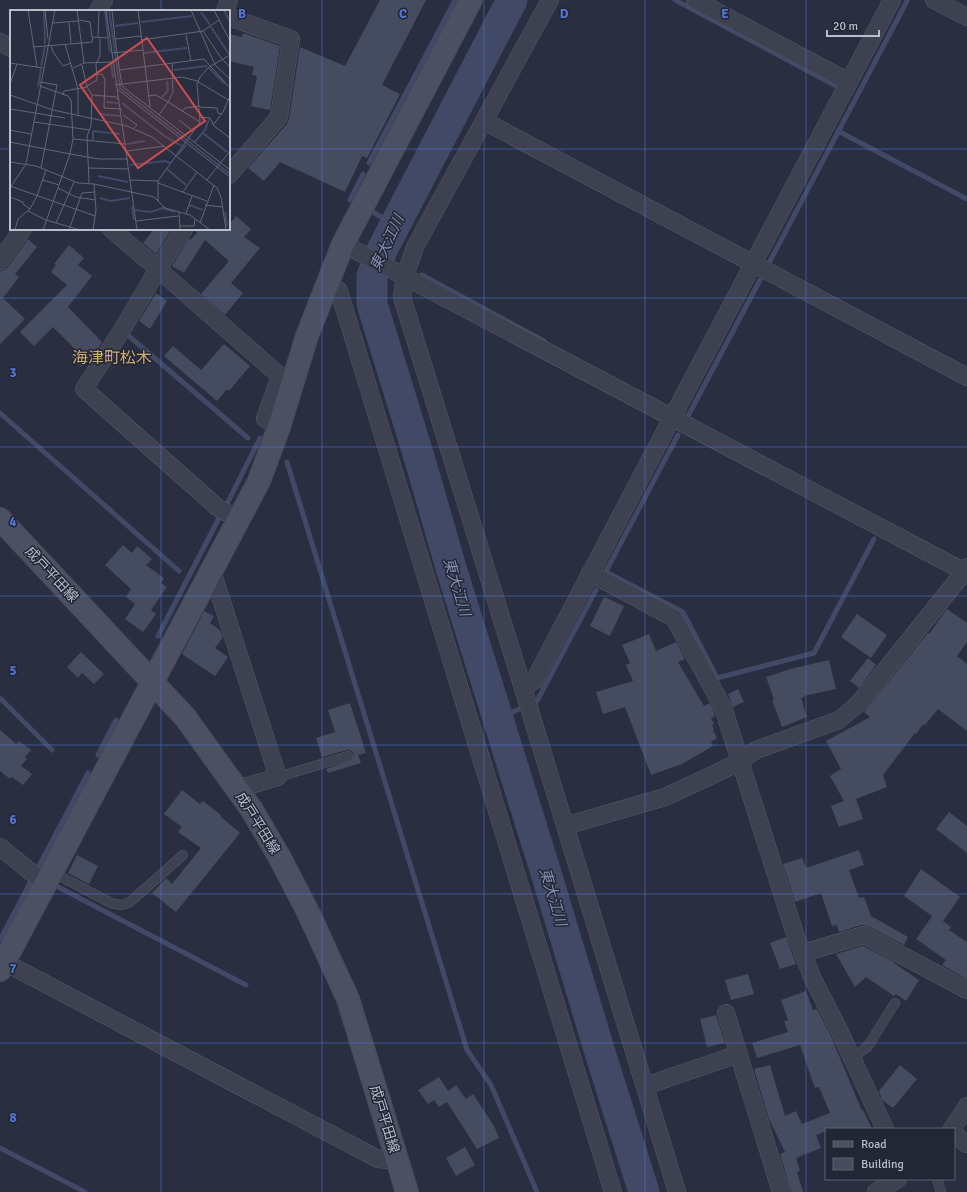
<svg xmlns="http://www.w3.org/2000/svg" width="967" height="1192" font-family="Signika,'Noto Sans JP',sans-serif">
<style>
.lines{fill:none;stroke-linecap:round;stroke-linejoin:round}
.stream{stroke:#414967;stroke-width:5}
.river{stroke:#414967;stroke-width:31}
.building{fill:#464c5f}
.lane-casing{stroke:#555967;stroke-width:10}
.street-casing{stroke:#555967;stroke-width:18}
.secondary-casing{stroke:#474a59;stroke-width:24}
.lane{stroke:#3d4150;stroke-width:9}
.street{stroke:#3d4150;stroke-width:17}
.secondary{stroke:#4c5063;stroke-width:22}
.grid{fill:none;stroke:#5475d3;stroke-width:1;stroke-opacity:0.55}
.labels{text-anchor:middle;stroke-width:3;stroke-linejoin:round;paint-order:stroke}
.street-label{font-size:14px;fill:#babdca;stroke:#222635}
.water-label{font-size:15px;font-style:italic;fill:#858eae;stroke:#222635}
.quarter-label{font-size:16px;fill:#ccac73;stroke:#222635}
.inset-river{fill:none;stroke:#414967;stroke-width:2}
.inset-road{fill:none;stroke:#636777;stroke-width:1}
.view{fill:#cf4d50;fill-opacity:0.15;stroke:#cf4d50;stroke-width:2}
.inset-edge{fill:none;stroke:#babdca;stroke-width:2}
.grid-label{font-size:13px;text-anchor:middle;font-weight:bold;fill:#5475d3;stroke:#222635;stroke-width:3;stroke-linejoin:round;paint-order:stroke}
</style>
<rect width="100%" height="100%" fill="#292e40"/>
<g class="lines">
<g class="stream">
<path d="M675,0l161,86"/>
<path d="M838,131l129,68"/>
<path d="M369,163l86,-163"/>
<path d="M350,200l13,-26"/>
<path d="M371,211l24,14"/>
<path d="M768,265l139,-264"/>
<path d="M422,275l122,66"/>
<path d="M130,337l118,101"/>
<path d="M0,413l179,158"/>
<path d="M692,420l-5,-2 73,-138"/>
<path d="M287,462l180,588 24,35 46,107"/>
<path d="M227,504l33,-66"/>
<path d="M606,572l77,40 34,66 97,-25 60,-114"/>
<path d="M605,573l73,-138"/>
<path d="M158,636l61,-118"/>
<path d="M0,698l52,52"/>
<path d="M533,703l4,-2 59,-111"/>
<path d="M498,719l21,-10"/>
<path d="M98,755l18,-35"/>
<path d="M38,868l50,-95"/>
<path d="M58,887l188,98"/>
<path d="M0,940l30,-57"/>
<path d="M0,1148l85,44"/>
</g>
<path class="river" d="M512,0l-130,250 -10,26v28l48,156 32,111 94,302 56,186 42,133"/>
</g>
<g class="building">
<path d="M380,0h46l-44,85 18,9 -33,64 -5,-2 -17,36 -65,-30 -16,19 -16,-13 39,-44 2,-5 11,-72 45,19z"/>
<path d="M243,33l37,13 -10,64 -19,-4 6,-30 -5,-1 2,-8 -25,-6v-27l13,3z"/>
<path d="M236,216l15,13 -7,8 16,11 -29,35 12,10 -18,22 -24,-21 28,-33 -24,-21 -21,33 -12,-7 17,-27 1,1 7,-7 -3,-4h35v-4z"/>
<path d="M154,229l17,1 -15,24 -13,-11z"/>
<path d="M28,239l9,8 -22,27 4,3 -16,21 22,21 -25,25v-73l4,-1 4,-3z"/>
<path d="M69,245l15,13 -6,7 14,11 -24,31 34,35 -8,13 -12,12 -11,-11 5,-6 -23,-23 -19,19 -14,-14 47,-47 -16,-13 5,-7 -2,-1z"/>
<path d="M156,293l11,8 -17,28 -11,-8z"/>
<path d="M224,344l26,22 -21,25 -2,-2 -10,12 -53,-45 9,-10 28,24z"/>
<path d="M123,545l9,8 5,-7 15,13 -6,6 18,13 -3,5 6,4 -16,23 5,4 -13,18 -18,-13 10,-15 -9,-7 5,-8 -26,-24z"/>
<path d="M604,597l20,9 -14,30 -20,-10z"/>
<path d="M947,609l20,14v19l-10,14 10,8v67l-29,-22 -13,16 -2,-1 -7,10 -1,-1 -32,42 4,12 -31,12 7,20 -24,8 -8,-21 13,-5 -14,-25 11,-7 -15,-28 44,-24 -6,-5 64,-79 1,1z"/>
<path d="M204,611l10,5 -4,7 10,7 3,7 -8,11 13,9 -13,19 -33,-22z"/>
<path d="M857,614l30,21 -16,23 -30,-21z"/>
<path d="M649,634l7,17 20,-9 9,17 -7,3 26,44 6,-3 4,8 1,5 -4,2 3,6 -2,1 2,4 -1,1 4,8 -6,4 2,4 -31,18 -31,11 -26,-68 -22,7 -7,-22 37,-11 -7,-16 4,-2 -8,-18z"/>
<path d="M81,652l23,22 -10,10 -12,-11 -4,5 -11,-11z"/>
<path d="M868,658l8,7 -17,23 -9,-7z"/>
<path d="M829,660l7,29 -32,7v1l-3,1 6,19 -25,10 -10,-27 2,-1 -8,-22 24,-8z"/>
<path d="M738,689l6,13 -11,5 -5,-13z"/>
<path d="M350,703l16,50 -8,2 3,8 -33,10 -2,-4 26,-9 2,-6 -2,-3 -5,-1 -25,7 -6,-19 19,-6 -7,-22z"/>
<path d="M0,730l16,14 3,-3 12,9 -6,7 2,2 -6,7 11,8 -9,11 -11,-8 -2,2 -10,-8z"/>
<path d="M182,790l18,14 3,-3 18,14 -1,1 20,17 -64,79 -24,-19 14,-15 6,6 29,-36 -23,-16 4,-5 -18,-13z"/>
<path d="M949,812l18,14v27l-31,-24z"/>
<path d="M859,850l5,15 -15,5 10,28 5,-1 7,19 37,21 -4,8 -36,-19 -7,-1 -22,7 -2,-7 -5,1 -11,-33 -26,9 -12,-38 19,-6 4,10z"/>
<path d="M77,855l21,11 -9,18 -21,-11z"/>
<path d="M921,869l39,28 -17,24 8,6 -2,3 18,12v37l-25,-14 4,-5 -30,-21 16,-23 -28,-20z"/>
<path d="M786,937l10,27 -16,5 -10,-26z"/>
<path d="M863,946l31,16v1l25,17 -13,21 -10,-7 -2,2 -28,-19 -11,10 -19,-33z"/>
<path d="M748,974l6,20 -23,6 -6,-20z"/>
<path d="M806,991l7,19 4,-1 13,25 32,77 1,-1 9,19h-46v2l-10,4 5,13 -25,10 4,13 -3,1 6,20h-12l-11,-38 5,-2 -16,-33 -15,-50 16,-4 15,51 11,-5 6,13 28,-11 -11,-26 -4,1 -15,-43 -43,13 -5,-15 36,-11 -4,-11 4,-1 -7,-20z"/>
<path d="M716,1015l9,28 -18,4 -7,-28z"/>
<path d="M900,1065l17,14 -24,29 -11,-8 -3,-9z"/>
<path d="M439,1077l9,14 8,-6 10,14 7,-5 21,32 5,12 -22,11 -30,-47 -8,5 -5,-7 -6,4 -10,-14z"/>
<path d="M465,1147l10,18 -19,11 -10,-18z"/>
</g>
<g class="lines">
<g class="lane-casing">
<g id="lane">
<path d="M278,777l70,-21"/>
<path d="M52,872l61,32 9,1 8,-3 53,-47"/>
<path d="M852,1059l16,-13 27,-43"/>
<path d="M937,1179l4,13"/>
</g>
</g>
<g class="street-casing">
<g id="street">
<path d="M550,0l-135,247 -10,29 -3,21 121,391 11,-7 138,-263 220,-418"/>
<path d="M695,0l154,82"/>
<path d="M934,0l33,17"/>
<path d="M98,11l6,-11"/>
<path d="M225,11l4,-11"/>
<path d="M229,17l62,22 -12,78 -50,58"/>
<path d="M0,42l11,6"/>
<path d="M484,121l483,256"/>
<path d="M111,229l47,40 122,107 -15,43 14,8"/>
<path d="M184,229l-26,40 -36,61 -38,59 133,118 22,13"/>
<path d="M343,244l624,329"/>
<path d="M0,261l23,-32"/>
<path d="M327,280l12,11 274,901"/>
<path d="M212,571l66,206 -41,12"/>
<path d="M523,688l154,504"/>
<path d="M565,826l100,-29 54,-25 21,-11 -17,-54 -49,-89 -84,-45"/>
<path d="M0,847l27,22 19,14"/>
<path d="M803,953l61,-18 103,55"/>
<path d="M4,962l374,197 20,2"/>
<path d="M726,1013l55,179"/>
<path d="M645,1086l94,-32"/>
<path d="M885,1129l-46,-99 -26,-51 -18,-45 -55,-173 16,-11 83,-30 20,-17 105,-131 3,-5"/>
<path d="M952,1129l15,-23"/>
<path d="M954,1134l13,10"/>
<path d="M876,1192l22,-13"/>
</g>
</g>
<g class="secondary-casing">
<g id="secondary">
<path d="M0,519l185,198 67,93 28,48 28,54 40,87 59,193"/>
<path d="M0,970l259,-489 20,-54 28,-91 36,-92 128,-244"/>
</g>
</g>
<use href="#lane" class="lane"/>
<use href="#street" class="street"/>
<use href="#secondary" class="secondary"/>
</g>
<path class="grid" d="M161,0v11M322,0v1192M484,0v1192M645,0v1192M806,0v1192M0,149h11M229,149h738M161,229v963M0,298h967M0,447h967M0,596h967M0,745h967M0,894h967M0,1043h967"/>
<g class="labels">
<g class="street-label">
<text transform="translate(52 574) rotate(47)" y="5">成戸平田線</text>
<text transform="translate(258 823) rotate(58)" y="5">成戸平田線</text>
<text transform="translate(385 1119) rotate(73)" y="5">成戸平田線</text>
</g>
<g class="water-label">
<text transform="translate(387 243) rotate(-65)" y="5">東大江川</text>
<text transform="translate(457 587) rotate(73)" y="5">東大江川</text>
<text transform="translate(553 897) rotate(73)" y="5">東大江川</text>
</g>
<g class="quarter-label">
<text x="112" y="363">海津町松木</text>
</g>
</g>
<g transform="translate(10 10)">
<rect width="220" height="220" fill="#292e40"/>
<path class="inset-river" d="M34,0l1,34M95,0l3,28M99,0l11,78 110,86M214,0l6,12M191,2l9,13M131,12l51,-6M105,16l23,-3M201,17l18,27M98,29l2,13M134,43l43,-5M101,53l2,15M31,56l4,-20M199,58l16,16M164,60l33,-4M28,77l3,-18M152,87l6,-6 -1,-10M96,92l12,1M112,93l41,32 19,11M90,104l20,2M193,123l24,19M83,130v-9l27,3M185,132l10,-12 4,-11M117,134l18,-3M168,145l8,-10M120,155l36,-4 4,2M157,159l19,16M88,166l30,6M90,188l10,3 20,-3M179,195l14,5M122,196l2,14M125,200l15,2 13,-4 12,4M215,202l2,14"/>
<path class="inset-road" d="M18,0l9,57M35,0l3,29M67,0l7,53M96,0l31,220M102,0l3,29M128,0l12,96 -1,1 -27,-21 -7,-47 26,-3M181,0l24,55 15,14M204,0l16,31M69,10l11,2 2,15 17,1M43,13l26,-2M59,13l2,20M193,21l16,-11M176,25l5,26M88,28l1,-28M131,30l62,-9 19,28 8,8M72,33l10,-1 1,-5M55,34l13,45v26M41,35l2,7 10,14 8,-3M23,37l49,-4M101,43l32,-3M0,53l33,5M162,53l1,29 -5,10 32,20M86,54l4,-8v-17M72,55l5,22 5,8 -1,31 -4,10 2,47M63,58l11,-5 28,-1M109,60l85,-11 26,29M86,65l6,-1 3,6 -1,28 18,1M30,72l17,3 -16,83M0,74l7,-20M105,75l67,-8 15,4 33,20M77,76l10,-6 -1,-16M107,79l113,88M0,85l43,15 74,16 25,11 65,51 4,9 5,33M53,85l1,-4 23,-4M82,85l25,2 1,3M138,86l8,-1 12,7 -9,13M139,97l81,63M190,97l17,1 1,5 4,1M0,99l25,4M172,102l3,-4 15,-2M25,103l30,5M113,105l14,10 -3,3M190,107l10,1 4,8 16,12M169,110l15,12M24,112l56,8M203,115l10,-13 7,-16M0,120l21,4M63,129l53,5M0,132l60,12 3,-15 -2,-39 -3,-4 -28,-10M117,141l37,-5M0,152l26,4 42,17 16,1 60,13 11,11 25,7 20,15M78,158l41,1M33,170l16,5M120,170l28,1M197,170l23,-29M148,173l49,18M0,176l85,30M0,178l16,-24 29,-154M48,178l18,9 19,3M173,182l14,-20M0,187l13,5v2l7,5M148,191v-20l42,-59 -3,-38 3,-7 9,-10 21,-12M195,195l17,2M18,201l18,9 34,10M169,202l1,18M176,203l6,-17M126,211l42,-5M46,213l18,-41M190,213l14,-38M169,216h15l1,-7M5,220l3,-11 12,-10 7,-13 9,-26M33,220l27,-76 29,5h29M59,220l13,-37 13,-1M83,220l3,-20 -2,-26M93,220h17"/>
<path class="view" d="M137,28l58,83 -67,47 -58,-83z"/>
<rect width="220" height="220" class="inset-edge"/>
</g>
<g class="grid-label">
<text x="242" y="18">B</text>
<text x="403" y="18">C</text>
<text x="564" y="18">D</text>
<text x="725" y="18">E</text>
<text x="13" y="377">3</text>
<text x="13" y="526">4</text>
<text x="13" y="675">5</text>
<text x="13" y="824">6</text>
<text x="13" y="973">7</text>
<text x="13" y="1122">8</text>
</g>
<rect x="825" y="1128" width="130" height="52" fill="#222635" stroke="#5f6271"/>
<rect x="833" y="1141" width="20" height="6" fill="#4c5063" stroke="#5f6271"/>
<text x="861" y="1148" font-size="12" fill="#babdca">Road</text>
<rect x="833" y="1158" width="20" height="12" fill="#464c5f" stroke="#5f6271"/>
<text x="861" y="1168" font-size="12" fill="#babdca">Building</text>
<path d="M827 30v6h52v-6" fill="none" stroke="#babdca" stroke-width="2"/>
<text x="833" y="30" font-size="12" fill="#babdca" stroke="#222635" stroke-width="3" paint-order="stroke">20 m</text>
</svg>
